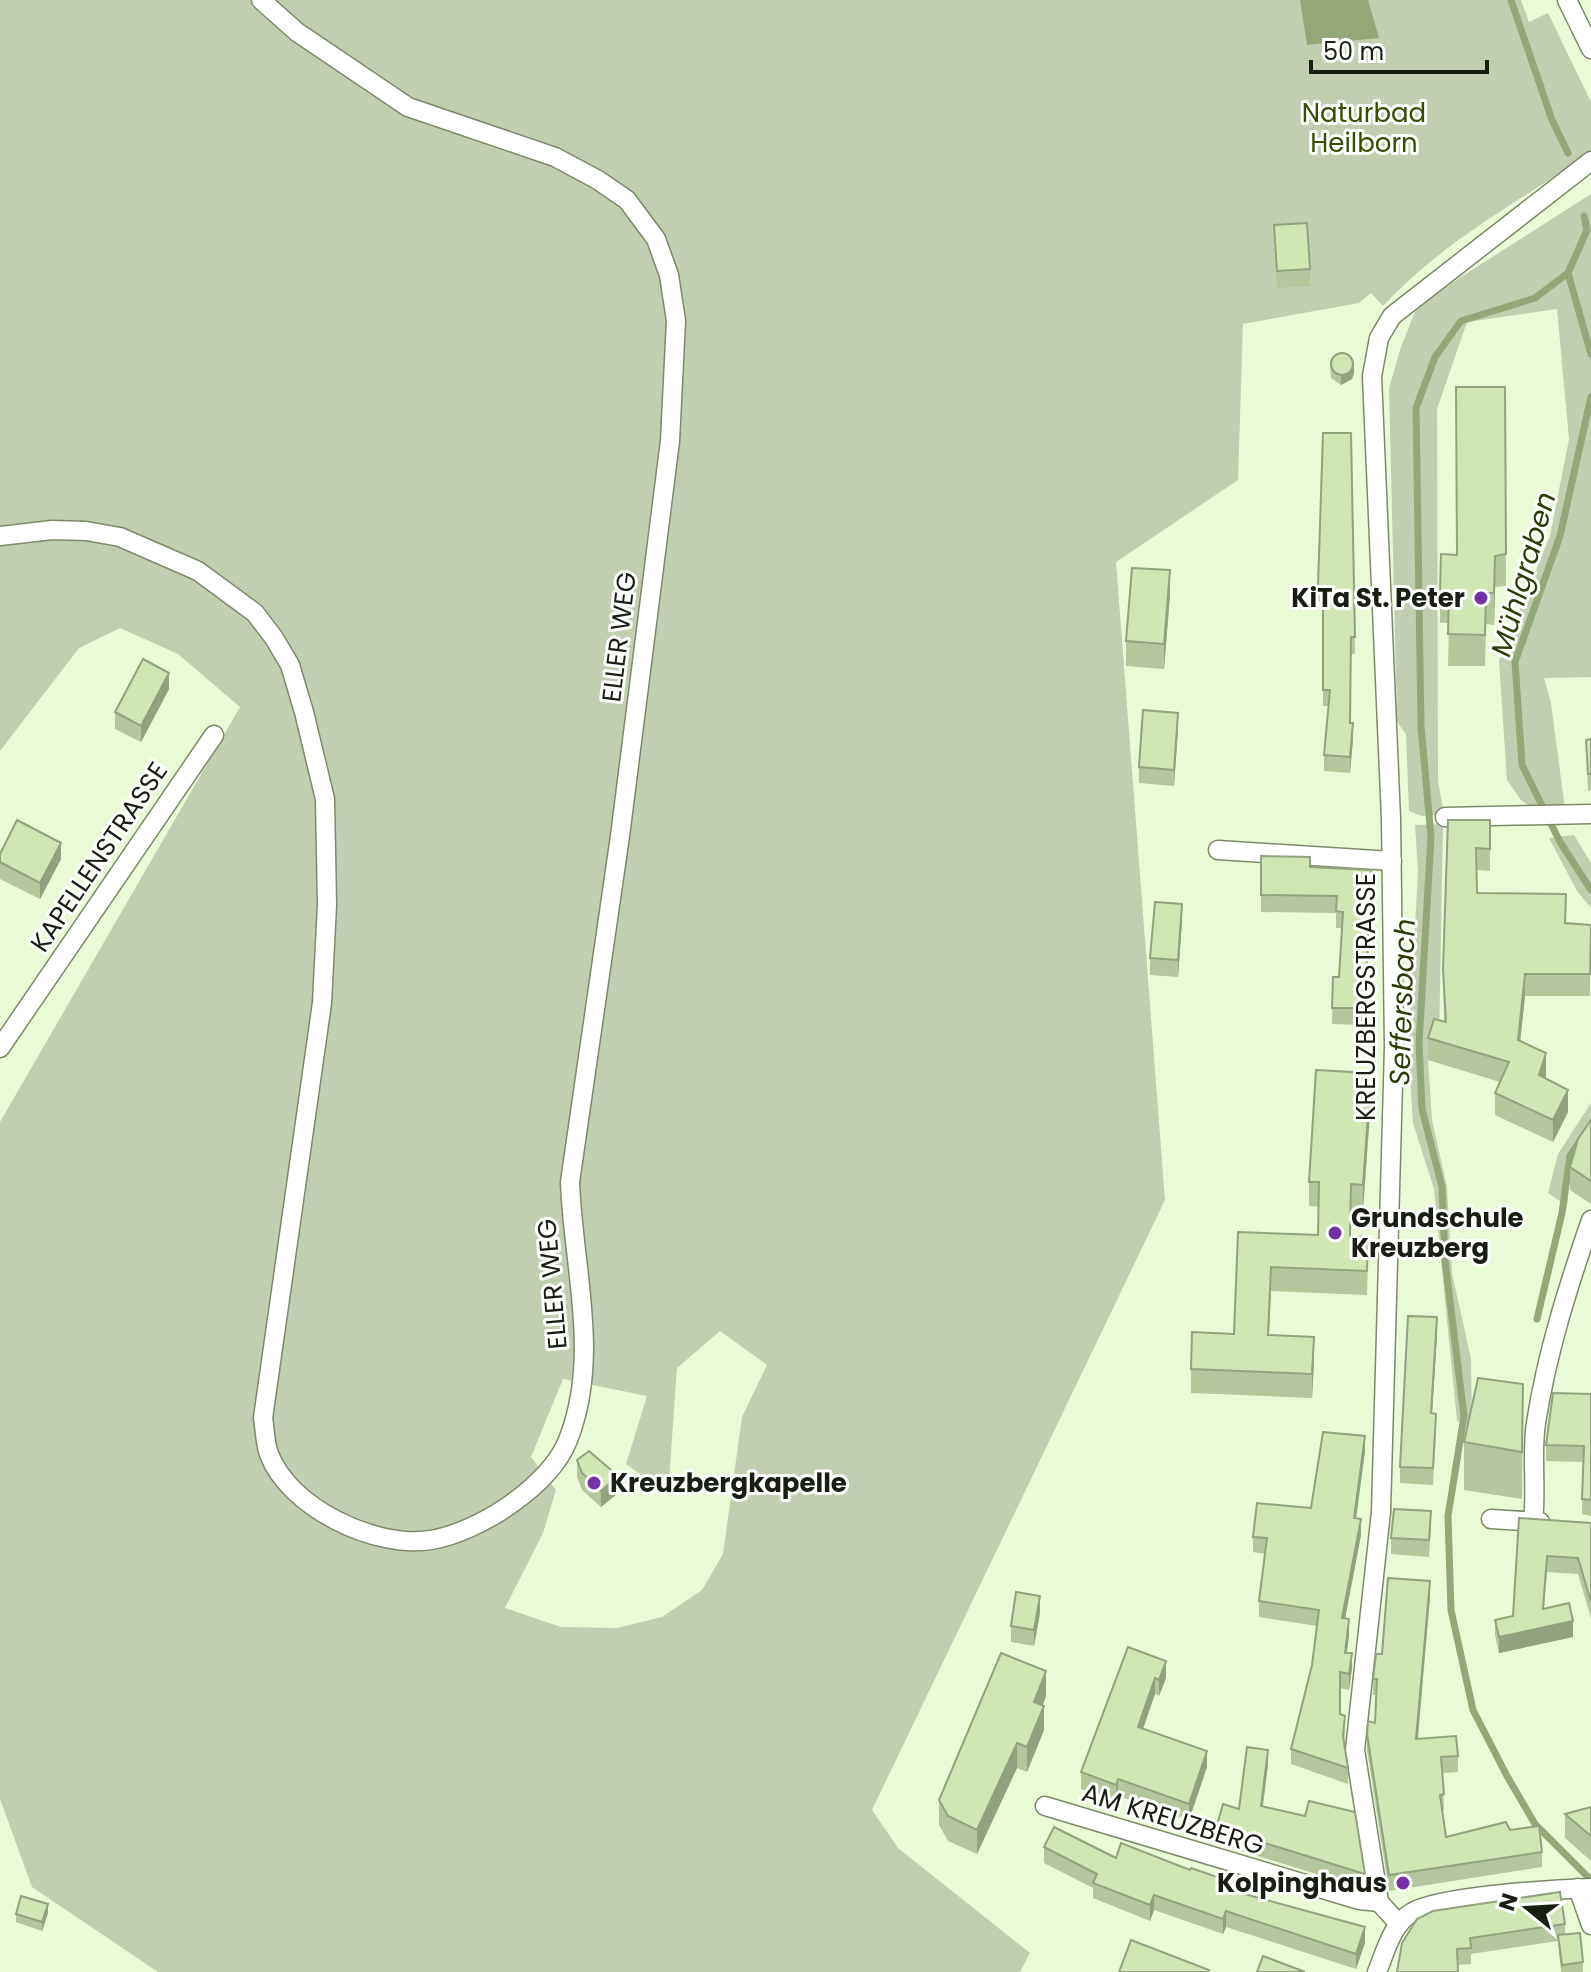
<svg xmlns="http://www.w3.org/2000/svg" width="1591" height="1972" font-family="Poppins,sans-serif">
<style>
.green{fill:#c1ceb1;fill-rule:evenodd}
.water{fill:#93a778}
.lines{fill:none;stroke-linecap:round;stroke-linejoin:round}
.stream{stroke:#93a778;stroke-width:7}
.minor-casing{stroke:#7c8a6a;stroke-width:21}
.minor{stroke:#fff;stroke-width:18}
.wall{fill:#b4c69c}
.shaded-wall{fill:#92a17f}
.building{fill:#d1e6b5;stroke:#92a17f;stroke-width:2}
.poi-dot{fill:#7331a5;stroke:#fff;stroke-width:3}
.labels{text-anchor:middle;stroke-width:6;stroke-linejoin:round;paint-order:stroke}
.park-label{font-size:26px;fill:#364d00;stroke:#fff}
.poi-label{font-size:26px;font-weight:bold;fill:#181e11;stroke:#fff;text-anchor:end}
.street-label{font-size:26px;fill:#181e11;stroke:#fff}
.water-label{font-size:28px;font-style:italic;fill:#2b3d06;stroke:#fff}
</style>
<rect width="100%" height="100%" fill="#eafad6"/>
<g class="green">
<path d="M0,0h1521l8,22 19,-9 43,89v51c-71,47 -150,90 -208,153l-12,-13 -12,10 -116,21 -5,156 -122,82 49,638 -293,610 26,38 132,105 -10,19h-862l-126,-85 -32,-88v-677l240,-415 -62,-53 -58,-26 -41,20 -79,103zM720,1331l47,34 -25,52 -19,137 -21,36 -40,27 -45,11 -56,-1 -56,-19 38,-75 13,-43 -25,-33 32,-78 84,17 -21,68 42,30 9,-126z"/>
<path d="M1591,194v483l-47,1 7,25 14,106 -27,3 -17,-12 -14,-20 -8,-119 51,-125 19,-97 -12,-130 -90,13 -30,87 1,372 6,34 -22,1 -13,-5 -3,-77 -9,-12 -8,-334 12,-41 14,-35 24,-21z"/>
<path d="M1443,824l-4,218 -5,-1 -6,19 4,60 15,67 5,86 19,86 1,66 -15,-4 -23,-232 -21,-66 -5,-77 10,-174 -3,-47z"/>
<path d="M1574,835l17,28v45l-14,-17 -28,-53z"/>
<path d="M1591,1103v35l-20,28 -4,40 -19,-13 10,-39z"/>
</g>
<path class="water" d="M1300,0h68l11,38 -72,7z"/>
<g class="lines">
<g class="stream">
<path d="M1511,0l41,120 16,33"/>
<path d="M1584,216l3,14 -19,43 -33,25 -74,23 -26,36 -19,51 5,318 10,111 -12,206 3,66 20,78 3,73 19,156 -16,100 3,94 22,100 34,66 28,48 56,56"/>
<path d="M1568,273l23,81"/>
<path d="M1591,397l-31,139 -45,126 7,103 38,77 31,48"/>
<path d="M1537,1319l25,-106 8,-57 21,-31"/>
</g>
<g class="minor-casing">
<g id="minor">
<path d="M1567,0l24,49"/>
<path d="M0,536l52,-6 34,1 34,6 78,34 57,42 19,25 16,27 14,47 21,87 2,106 -5,98 -59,415c2,11 2,26 6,36 20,54 107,95 162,86 48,-8 119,-54 137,-100 33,-84 5,-172 2,-258l50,-346 50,-395 6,-120 -7,-46 -13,-36 -29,-39 -29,-20 -43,-23 -147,-50 -111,-75 -36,-32"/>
<path d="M1445,817l146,-3"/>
<path d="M1218,850l174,11"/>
<path d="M0,1048l214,-313"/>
<path d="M1491,1519l49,3"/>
<path d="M1533,1521c4,-32 -2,-67 3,-98 11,-71 32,-136 55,-203"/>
<path d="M1045,1806l314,94 20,2"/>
<path d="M1578,1888l13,37"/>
<path d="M1399,1924l-20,-22 -24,-152 26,-238 13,-465 -3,-228 -19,-443 7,-38 13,-22 199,-155"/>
<path d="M1377,1972c8,-19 15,-48 34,-59 26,-17 145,-24 180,-25"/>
</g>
</g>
<use href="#minor" class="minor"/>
</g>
<g class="wall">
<path d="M1274,225l36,44v17l-33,2z"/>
<path d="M1330,364l24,9 -2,6 -11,6 -10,-7z"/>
<path d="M1505,387l1,199 -11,1 -1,38 -8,-1 -1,42h-37l1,-43h-9v-31l17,-37z"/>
<path d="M1351,433l4,221h-4l-1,69 3,16 -3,34 -26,-2v-16l5,-49h-6v-104h-5v-16z"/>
<path d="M1170,595l-6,74 -38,-3v-25z"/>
<path d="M169,689l-28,53 -26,-13v-17z"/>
<path d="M1178,729l-4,57 -35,-3v-16z"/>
<path d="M1591,739v51l-3,1 -2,-51z"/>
<path d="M1448,820h42v51l-13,-1v23l89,31 25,1 -1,71h-65l-5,45 26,34 -1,3 23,34 -15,30 -58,-27v-22l5,-11 -72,-22v-22l16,-16 -1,-53z"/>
<path d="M0,854l61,5 -21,40 -40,-20z"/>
<path d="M1261,856l49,11 61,20 -6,138 -33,-1 1,-47h6l3,-49h-6v-15l-75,-1z"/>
<path d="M1182,921l-4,56 -28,-2v-17z"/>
<path d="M1371,1098l-8,112 -12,-1v27l17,25 -1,34 -96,-4 -2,44 45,26 -2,37 -121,-5v-24l43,-35 4,-102 80,3 1,-28 -10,-1v-24z"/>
<path d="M1591,1120v84l-21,-14v-23z"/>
<path d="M1437,1334l-5,79 4,17 -3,55 -33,-2v-16z"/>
<path d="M1523,1384l-1,115 -58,-9v-48z"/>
<path d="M1591,1394v122l-9,-2 1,-52 -37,-1v-16z"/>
<path d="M1365,1451l-9,67 5,17 -16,84 4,16 -2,18 5,15 -3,22 -9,-2v26l5,17 -1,11 4,26v16l-57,-20v-15l21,-84 5,-39 -58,-9v-16l6,-47 -12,-2v-15l58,-29z"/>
<path d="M577,1460l41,33 -17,14 -19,-17 -5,-13z"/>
<path d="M1519,1518l72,5v95l-13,-44 -31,-2 -3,37 29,28 -74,16 -4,-18v-15l18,-4z"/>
<path d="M1431,1528l-2,29 -38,-3v-16z"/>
<path d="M1430,1597l-12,142 40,17v16l-15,1 1,37h-2l4,27 64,-7 32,22v15l-153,24 -22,-141v-16l8,-11 1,-28h-3v-16l9,-25z"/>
<path d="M1040,1613l-6,33 -23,-4v-16z"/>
<path d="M1128,1647l38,31 -7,18 -4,-2 -12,35 64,38 -18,53 -71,-24 -2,6 -35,-13v-17z"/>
<path d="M1046,1696l-3,9 1,25 -17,42 -10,-4 -40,86 -29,-13 -9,-16v-25z"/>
<path d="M1268,1764l-5,42 102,68v15l-149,-46v-15l23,-19z"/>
<path d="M1591,1807v54l-26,-23v-24z"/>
<path d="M1044,1847l72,11 113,31 136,54 -9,26 -130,-42 -3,7 -69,-24 -4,11 -57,-23v-10l-49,-25z"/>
<path d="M48,1913l-6,18 -26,-9v-8z"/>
<path d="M1565,1924v10l18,28v10h-22l-3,-31 -87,13v10l-14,1 -55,-22z"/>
</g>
<g class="shaded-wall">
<path d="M1354,365v8l-2,6 -11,6v-9z"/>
<path d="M1495,556v31l-1,38v-32z"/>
<path d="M1170,570v25l-6,74v-25z"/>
<path d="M169,673v16l-28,53v-16z"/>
<path d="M1178,713v16l-4,57v-16z"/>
<path d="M1353,723v16l-3,34v-16z"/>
<path d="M61,843v16l-21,40v-16z"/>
<path d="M1371,870v17l-6,138v-17z"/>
<path d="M1182,904v17l-4,56v-17z"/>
<path d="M1525,974v22l-7,66v-22z"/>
<path d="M1546,1053v22l-7,22v-22z"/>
<path d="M1371,1073v25l-8,112v-25z"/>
<path d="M1568,1090v22l-15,30v-22z"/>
<path d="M1437,1317v17l-6,96v-17z"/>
<path d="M1314,1337v24l-2,37v-24z"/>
<path d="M1365,1436v15l-11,83v-16z"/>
<path d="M618,1476v17l-17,14v-16z"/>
<path d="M1361,1519v16l-19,99v-16z"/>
<path d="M1430,1581v16l-14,158v-16z"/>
<path d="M1040,1596v17l-6,33v-16z"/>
<path d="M1349,1619v16l-4,33v-15z"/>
<path d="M1573,1621v16l-74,16v-16z"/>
<path d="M1352,1653v15l-3,22v-16z"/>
<path d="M1166,1661v17l-7,18v-16z"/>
<path d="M1046,1671v25l-12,31v-25z"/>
<path d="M1155,1678v16l-17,49v-16z"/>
<path d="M1044,1706v24l-17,42v-25z"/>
<path d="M1017,1743v25l-40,86v-24z"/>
<path d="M1268,1750v14l-7,56v-14z"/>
<path d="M1207,1751v16l-18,53v-16z"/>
<path d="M1118,1779v17l-2,6v-17z"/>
<path d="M1154,1895v15l-4,11v-16z"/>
<path d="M48,1904v9l-6,18v-9z"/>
<path d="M1226,1911v16l-3,7v-15z"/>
<path d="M1365,1927v16l-9,26v-15z"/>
</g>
<g class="building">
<path d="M1307,223l3,46 -33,2 -3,-46z"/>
<circle cx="1342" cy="364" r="11"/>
<path d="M1456,387h49l1,167 -11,2 -1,37h-8l-1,42 -37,-1 1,-42h-9l1,-38 16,1z"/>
<path d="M1323,433h28l4,204h-4l-1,86h3l-3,34 -26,-2 6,-65h-7v-104h-5z"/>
<path d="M1132,568l38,2 -6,74 -38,-3z"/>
<path d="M143,659l26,14 -28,53 -26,-14z"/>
<path d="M1143,710l35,3 -4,57 -35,-3z"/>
<path d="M1591,739v35h-3l-2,-34z"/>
<path d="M17,820l44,23 -21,40 -40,-21v-8z"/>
<path d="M1448,820h42v29l-14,-1 1,45 89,1 -1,29 26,2 -1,49h-65l-7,66 28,13 -7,22 29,15 -15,30 -58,-27 14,-31 -81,-24 6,-19 12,3 -3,-53z"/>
<path d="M1261,856l49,1v10l61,3 -6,138h-33l1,-31h6l4,-65 -7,-1 1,-15 -76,-1z"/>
<path d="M1155,902l27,2 -4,56 -28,-2z"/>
<path d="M1316,1070l55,3 -8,112 -12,-1 -1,52 18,1 -1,34 -96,-4 -3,68 46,2 -2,37 -121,-5 1,-37 42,2 4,-102 80,3 1,-53h-10z"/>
<path d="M1591,1120v61l-21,-14 8,-28z"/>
<path d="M1408,1316l29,1 -6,96 5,1 -3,54 -33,-1z"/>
<path d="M1478,1378l45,6 -1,68 -58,-10z"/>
<path d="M1553,1393l38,1v106l-9,-1 2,-53 -38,-1z"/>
<path d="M1323,1432l42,4 -11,82 7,1 -19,99 7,1 -4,34h7l-3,21 -9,-2v42l5,2 -2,20 5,32 -57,-19 21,-84 7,-55 -60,-9 8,-63 -14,-1 4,-34 54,5z"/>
<path d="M589,1451l29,25 -17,15 -19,-18 -5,-13z"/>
<path d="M1394,1509l37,2 -2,29 -38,-2z"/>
<path d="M1519,1518l72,5v79l-13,-44 -31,-2 -4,53 26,-6 4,18 -74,16 -4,-17 18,-4z"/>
<path d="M1388,1578l42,3 -14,158 40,-3 2,20 -17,1 3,37 -4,1 6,42 60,-15 4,8 29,-4 3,26 -153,23 -22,-141 1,-13 7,2 2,-44h-4l3,-25h6z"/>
<path d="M1016,1592l24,4 -6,34 -23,-4z"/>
<path d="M1128,1647l38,14 -7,19 -4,-2 -17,49 69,24 -18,53 -71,-25 -2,6 -35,-13z"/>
<path d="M1001,1653l45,18 -12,31 10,4 -17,41 -10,-4 -40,87 -29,-14 -9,-16z"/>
<path d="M1247,1747l21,3 -7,56 44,10 4,-15 46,11 10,62 -149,-46 7,-24 16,5z"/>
<path d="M1591,1807v29l-26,-22z"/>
<path d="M1054,1827l62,31 5,-15 69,27 1,-2 38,13 -3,8 139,38 -9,27 -130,-43 -3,8 -69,-24 -4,10 -57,-22 4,-9 -53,-27z"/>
<path d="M1560,1892l5,32 -95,14 1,10 -14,1 1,23h-61l5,-29 15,-24 16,-8z"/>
<path d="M21,1896l27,8 -6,18 -26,-8z"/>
<path d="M1580,1933l3,29 -21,3 -4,-30z"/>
<path d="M1131,1940l78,30 -1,2h-89z"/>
<path d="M1263,1956l42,16h-48z"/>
</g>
<g class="poi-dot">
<circle cx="1481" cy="598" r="8"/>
<circle cx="1335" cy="1233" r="8"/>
<circle cx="594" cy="1483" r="8"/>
<circle cx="1403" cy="1883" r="8"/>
</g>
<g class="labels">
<g class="park-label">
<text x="1364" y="122">Naturbad<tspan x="1364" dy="30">Heilborn</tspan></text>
</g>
<g class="poi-label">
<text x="1465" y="607">KiTa St. Peter</text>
<text x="1351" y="1227" text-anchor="start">Grundschule<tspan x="1351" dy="30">Kreuzberg</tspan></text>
<text x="610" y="1492" text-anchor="start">Kreuzbergkapelle</text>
<text x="1387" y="1892">Kolpinghaus</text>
</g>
<g class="street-label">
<text transform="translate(619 637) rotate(-83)" y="9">ELLER WEG</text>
<text transform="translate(99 857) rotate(-56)" y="9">KAPELLENSTRASSE</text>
<text transform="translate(1366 997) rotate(-90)" y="9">KREUZBERGSTRASSE</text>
<text transform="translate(552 1284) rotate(-95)" y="9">ELLER WEG</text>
<text transform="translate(1173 1819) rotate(17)" y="9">AM KREUZBERG</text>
</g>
<g class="water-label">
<text transform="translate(1523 574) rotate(-74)" y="10">Mühlgraben</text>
<text transform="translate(1402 1002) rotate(-88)" y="10">Seffersbach</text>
</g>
</g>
<g transform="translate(1527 1908) rotate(288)" stroke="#ffffff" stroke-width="6" paint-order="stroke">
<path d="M0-6L14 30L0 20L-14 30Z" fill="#181e11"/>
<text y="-12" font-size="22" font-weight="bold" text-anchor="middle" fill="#181e11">N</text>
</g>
<path d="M1311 60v12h176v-12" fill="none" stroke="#181e11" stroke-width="4"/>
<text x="1323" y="60" font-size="24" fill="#181e11" stroke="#ffffff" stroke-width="6" paint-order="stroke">50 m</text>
</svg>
